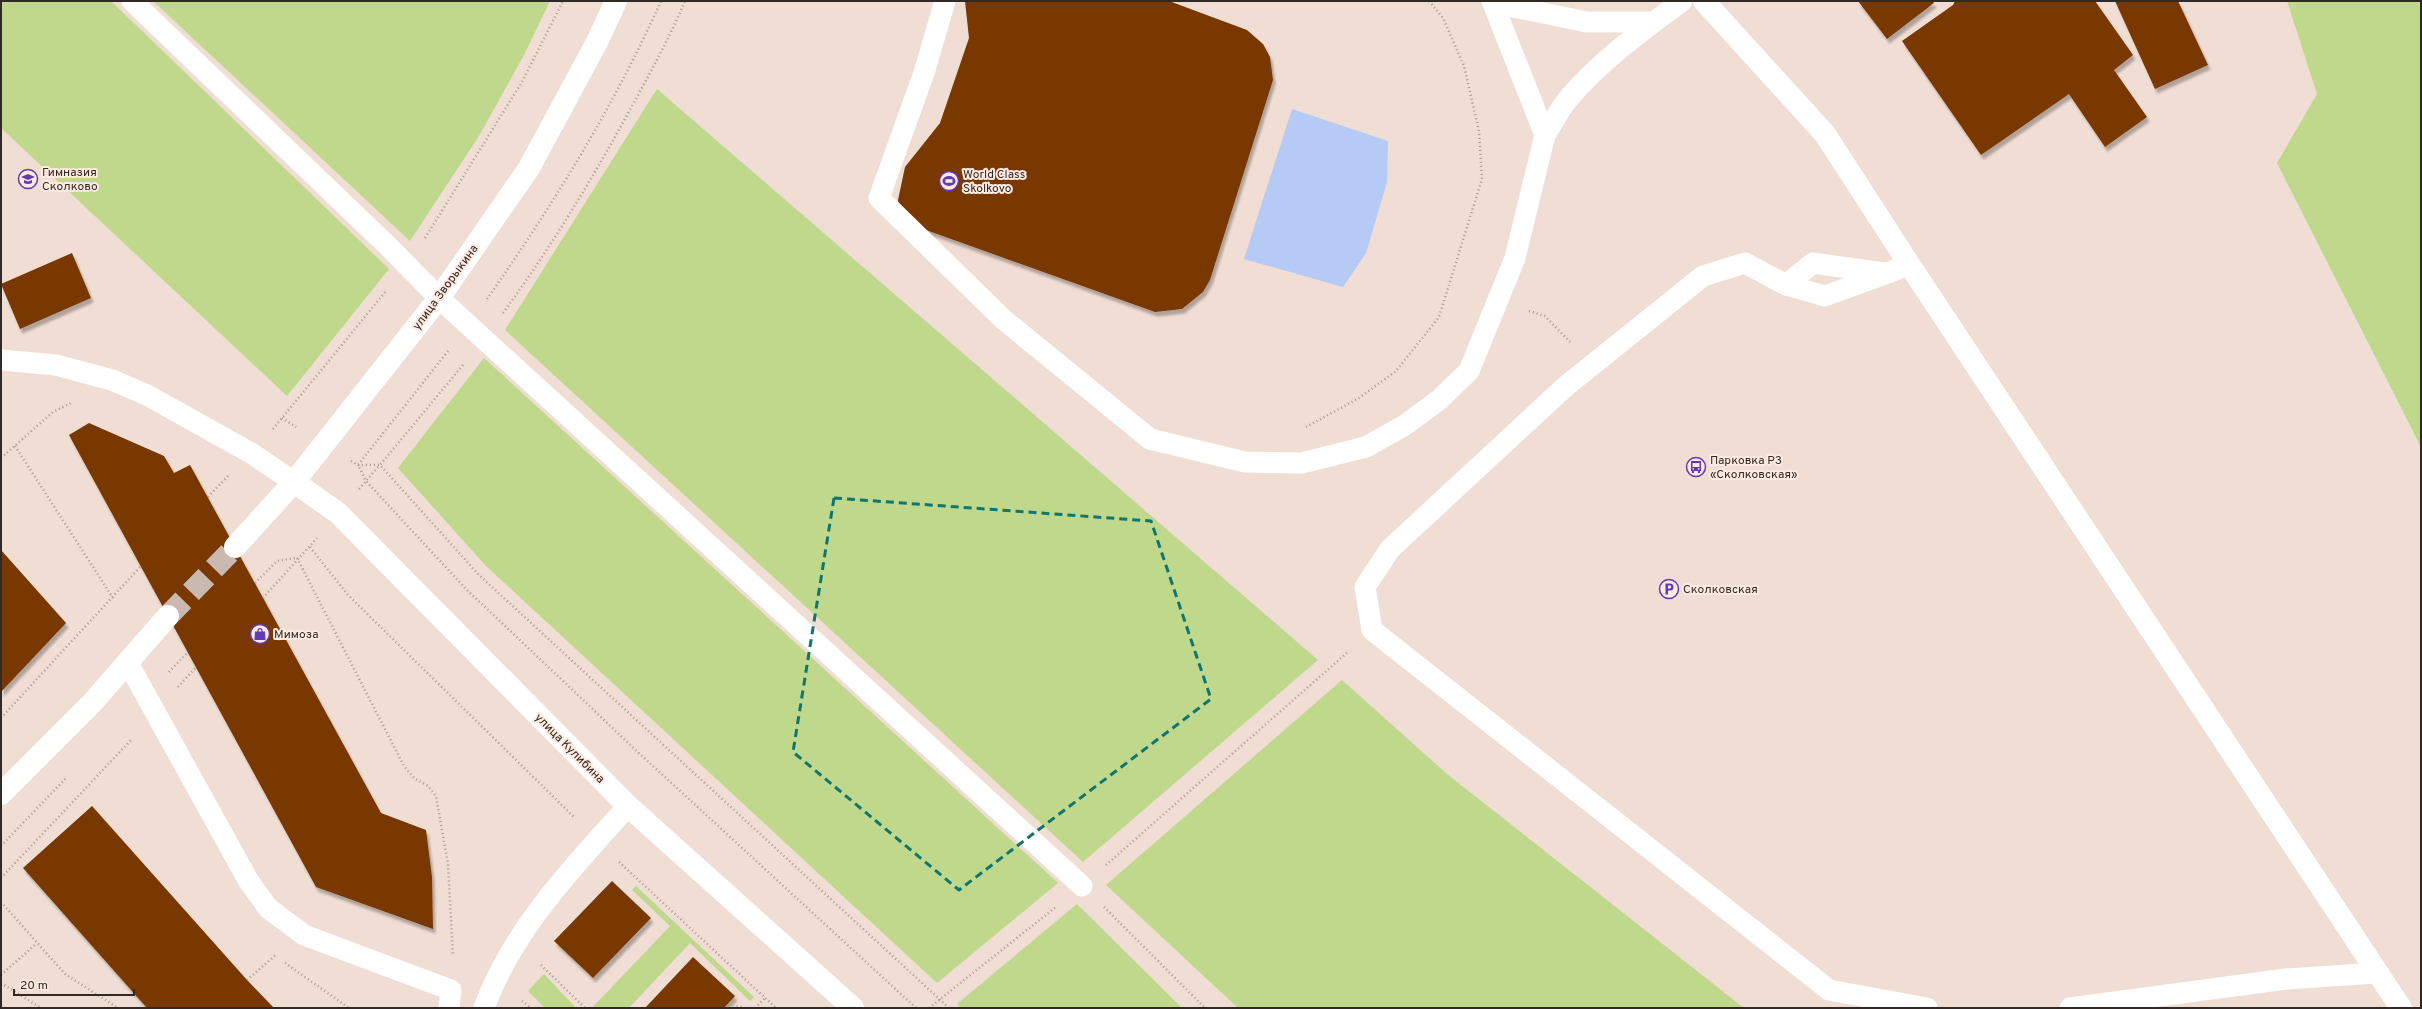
<svg xmlns="http://www.w3.org/2000/svg" width="2422" height="1009" font-family="Overpass,sans-serif">
<style>
.green{fill:#bfd88c}
.water{fill:#b5caf5}
.building{fill:#783900;filter:url(#shadow)}
.lines{fill:none;stroke-linecap:round;stroke-linejoin:round}
.street-tunnel{stroke:#cab9b0;stroke-width:22;stroke-dasharray:22 11;stroke-linecap:butt}
.path{stroke:#a69790;stroke-width:2.5;stroke-dasharray:1 3;stroke-linecap:butt}
.lane{stroke:#fff;stroke-width:21}
.street{stroke:#fff;stroke-width:22}
.marked{fill:none;stroke:#0f766e;stroke-width:3;stroke-dasharray:8 5;stroke-linejoin:round}
.labels{text-anchor:middle;stroke-width:4;stroke-linejoin:round;paint-order:stroke}
.poi-label{font-size:12px;fill:#302925;stroke:#feeae0;text-anchor:start}
.street-label{font-size:12px;fill:#302925;stroke:#feeae0}
</style>
<defs>
<filter id="shadow"><feDropShadow dx="2.5" dy="4.5" stdDeviation="1" flood-color="#0004"/></filter>
</defs>
<rect width="100%" height="100%" fill="#f0ddd3"/>
<g class="green">
<path d="M1,1h110l278,268 -102,127 -286,-268z"/>
<path d="M153,1h397l-26,54 -45,81 -69,105z"/>
<path d="M2287,1h134v446l-144,-284 40,-69z"/>
<path d="M657,89l661,571 -235,202 -578,-532z"/>
<path d="M484,358l574,525 -121,100 -451,-417 -88,-98z"/>
<path d="M1342,680l105,94 297,234h-506l-132,-123z"/>
<path d="M636,886l118,111 -4,4 -60,-58 -61,65h-37l78,-82 -38,-36z"/>
<path d="M1077,904l105,104h-221l-4,-4z"/>
<path d="M544,974l32,34h-31l-17,-17z"/>
</g>
<path class="water" d="M1292,109l96,32 -1,41 -21,71 -23,34 -99,-28z"/>
<g class="building">
<path d="M965,1h204l78,29 16,14 7,13 3,23 -63,200 -7,12 -21,17 -27,3 -243,-87 -12,-11 -2,-14 7,-33 35,-44 29,-85z"/>
<path d="M1858,1h75l1,2 -47,36z"/>
<path d="M1955,1h140l38,54 -19,15 33,47 -42,30 -36,-53 -88,61 -79,-114 51,-36z"/>
<path d="M2115,1h63l30,64 -53,24z"/>
<path d="M72,253l19,45 -71,31 -19,-45z"/>
<path d="M89,423l75,33 10,17 16,-8 191,348 45,17 6,47 1,52 -117,-42 -247,-452z"/>
<path d="M1,550l65,73 -65,69z"/>
<path d="M92,806l155,174 27,28h-127l-124,-140z"/>
<path d="M612,881l39,37 -58,60 -39,-37z"/>
<path d="M693,957l42,39 -11,12h-79z"/>
</g>
<g class="lines">
<path class="street-tunnel" d="M168,616l67,-69"/>
<g class="path">
<path d="M425,238l97,-156 41,-81"/>
<path d="M487,299c66,-94 127,-193 174,-298"/>
<path d="M1529,311l16,5 25,26"/>
<path d="M503,313c46,-63 87,-130 124,-198 21,-38 41,-74 58,-114"/>
<path d="M448,351l-90,114 8,16 100,108 175,166 275,253"/>
<path d="M463,365l-83,100 99,110 470,433"/>
<path d="M282,418l14,9"/>
<path d="M1306,427l53,-29 37,-27 43,-54 43,-138 -3,-48 -15,-65 -21,-48 -14,-17"/>
<path d="M273,429l113,-138"/>
<path d="M15,446l98,152"/>
<path d="M1,458l52,-46 18,-9"/>
<path d="M351,461l7,4h21"/>
<path d="M359,489l21,-24"/>
<path d="M208,497l20,-21"/>
<path d="M310,547l38,48 227,223"/>
<path d="M297,558l107,208 10,12 14,8 8,10 12,68 5,92"/>
<path d="M255,583l22,-22 19,-3"/>
<path d="M263,598l54,-60"/>
<path d="M169,672l19,-20"/>
<path d="M178,687l18,-20"/>
<path d="M1,718l140,-152"/>
<path d="M1,846l66,-69"/>
<path d="M619,862l157,146"/>
<path d="M1106,865l243,-214"/>
<path d="M1,878l131,-139"/>
<path d="M1,902l64,72 53,34"/>
<path d="M1104,907l101,101"/>
<path d="M285,963l64,45"/>
<path d="M541,965l44,43"/>
<path d="M1,975l36,-32"/>
<path d="M247,980l30,-26"/>
<path d="M1,983l40,25"/>
<path d="M522,1001l9,7"/>
<path d="M733,1008l6,-2 4,2"/>
<path d="M755,1008l10,-10"/>
<path d="M929,1008l128,-102"/>
</g>
<g class="lane">
<path d="M132,1l257,246 50,51 643,588"/>
<path d="M945,1l-21,72 -45,125 124,121 147,120 95,23 57,1 64,-16 39,-22 34,-25 30,-29 46,-113 30,-123 -53,-134"/>
<path d="M1494,3l93,19h66"/>
<path d="M1545,135c8,-12 14,-25 23,-36 33,-39 74,-68 114,-98"/>
<path d="M1909,264l-21,9 -63,23 -39,-11 -41,-22 -42,13 -137,110 -176,163 -25,38 7,43 457,360 98,18"/>
<path d="M1786,285l27,-22 71,10"/>
<path d="M1,360l55,5 56,15 35,15 104,58 43,29"/>
<path d="M128,663l120,217 20,28 36,27 147,55 -2,18"/>
<path d="M484,1008c29,-79 89,-141 144,-202"/>
<path d="M2070,1008l216,-29 91,-6"/>
</g>
<g class="street">
<path d="M1704,1l121,133 84,130 492,744"/>
<path d="M294,482l44,31 290,293 225,202"/>
<path d="M235,547l59,-65 145,-184 90,-130 68,-126 19,-41"/>
<path d="M1,794l91,-91 76,-87"/>
</g>
</g>
<path class="marked" d="M834,498l317,23 60,178 -252,191 -166,-138z"/>
<defs>
<g id="school-ring" transform="scale(1)"><circle r="9.5" fill="#feeae0" stroke="#613bb3" stroke-width="1.5"/><path d="M0-5L7-2L0 1L-7-2ZM-4 1L0 2.5L4 1V4Q0 6-4 4Z" fill="#613bb3"/></g>
<g id="stadium-ring" transform="scale(1)"><circle r="9.5" fill="#feeae0" stroke="#613bb3" stroke-width="1.5"/><path d="M0-5a6.5 5 0 1 0 0 10a6.5 5 0 1 0 0-10ZM-3.5-1.8h7v3.6h-7Z" fill="#613bb3"/></g>
<g id="bus-ring" transform="scale(1)"><circle r="9.5" fill="#feeae0" stroke="#613bb3" stroke-width="1.5"/><path d="M-5-6H5V4H4V6H2V4H-2V6H-4V4H-5ZM-3.5-4V0h7V-4ZM-3.5 1.2v1.5H-2V1.2ZM2 1.2v1.5H3.5V1.2Z" fill="#613bb3"/></g>
<g id="parking-ring" transform="scale(1)"><circle r="9.5" fill="#feeae0" stroke="#613bb3" stroke-width="1.5"/><path d="M-3.5-5.5H1a3.5 3.5 0 0 1 0 7H-1V5.5H-3.5ZM-1-3.4V-.6H.8a1.4 1.4 0 0 0 0-2.8Z" fill="#613bb3"/></g>
<g id="shop-ring" transform="scale(1)"><circle r="9.5" fill="#feeae0" stroke="#613bb3" stroke-width="1.5"/><path d="M-5-2.5h2.3a2.7 3.5 0 0 1 5.4 0H5L5.5 6h-11ZM-1.5-2.5h3a1.5 2.3 0 0 0-3 0Z" fill="#613bb3"/></g>
</defs>
<g fill-rule="evenodd">
<use href="#school-ring" x="28" y="179"/>
<use href="#stadium-ring" x="949" y="181"/>
<use href="#bus-ring" x="1696" y="467"/>
<use href="#parking-ring" x="1669" y="589"/>
<use href="#shop-ring" x="260" y="634"/>
</g>
<g class="labels">
<g class="poi-label">
<text x="42" y="176">Гимназия<tspan x="42" dy="14">Сколково</tspan></text>
<text x="963" y="178">World Class<tspan x="963" dy="14">Skolkovo</tspan></text>
<text x="1710" y="464">Парковка P3<tspan x="1710" dy="14">«Сколковская»</tspan></text>
<text x="1683" y="593">Сколковская</text>
<text x="274" y="638">Мимоза</text>
</g>
<g class="street-label">
<text transform="translate(445 287) rotate(-54)" y="4">улица Зворыкина</text>
<text transform="translate(570 748) rotate(45)" y="4">улица Кулибина</text>
</g>
</g>
<rect width="2422" height="1009" fill="none" stroke="#302925" stroke-width="4"/>
<path d="M14 989v6h120v-6" fill="none" stroke="#302925" stroke-width="2"/>
<text x="20" y="989" font-size="12" fill="#302925" stroke="#feeae0" stroke-width="3" paint-order="stroke">20 m</text>
</svg>
